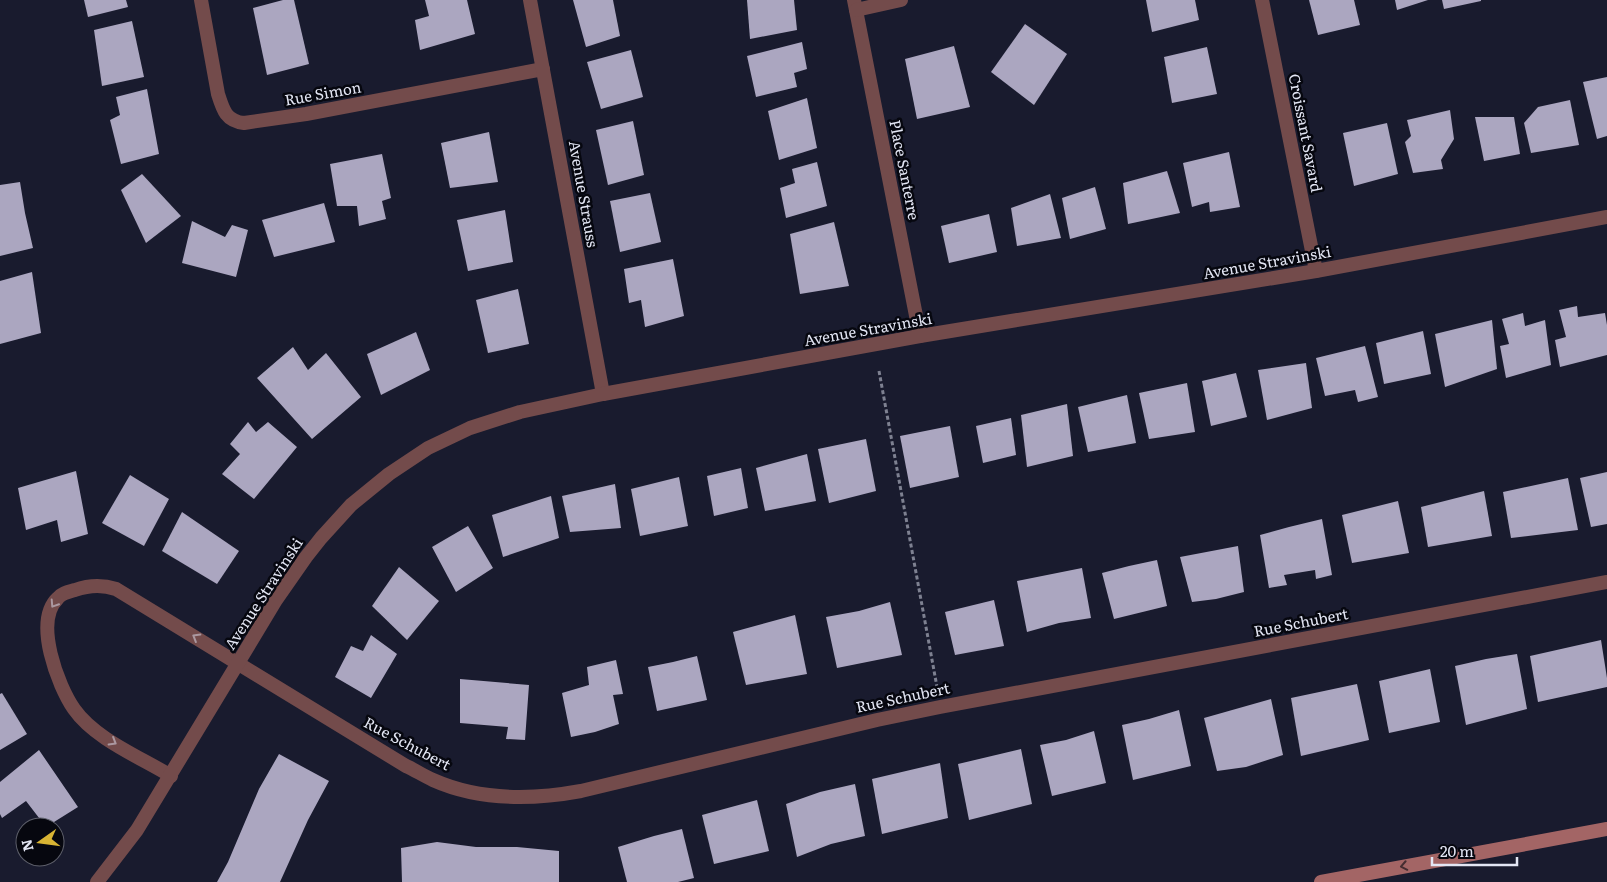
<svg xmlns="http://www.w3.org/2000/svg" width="1607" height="882" font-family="Literata,serif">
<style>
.building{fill:#aba6c0}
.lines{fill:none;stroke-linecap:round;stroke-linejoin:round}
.path{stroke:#7e8191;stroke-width:3;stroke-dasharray:4 2.5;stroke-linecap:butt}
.minor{stroke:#734b4b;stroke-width:14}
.secondary{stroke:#a36565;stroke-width:14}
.oneway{stroke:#ab98a0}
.oneway2{stroke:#452d31}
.labels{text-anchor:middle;stroke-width:5;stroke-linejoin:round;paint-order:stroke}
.street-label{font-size:15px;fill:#e3e6f4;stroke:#06070f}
</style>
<rect width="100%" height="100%" fill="#191b2e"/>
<g class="building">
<path d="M84,0h42l2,7 -40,10z"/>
<path d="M283,0h11l15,64 -42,11 -14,-67z"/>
<path d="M425,0h42l8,34 -55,16 -5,-30 14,-4z"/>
<path d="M573,0h40l7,36 -34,11z"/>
<path d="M747,0h47l3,30 -47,9z"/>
<path d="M1146,0h49l4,20 -47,12z"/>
<path d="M1309,0h45l6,25 -42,10z"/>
<path d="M1395,0h33l-31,10z"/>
<path d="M1442,0h39v1l-37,8z"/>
<path d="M132,21l12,56 -42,9 -8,-56z"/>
<path d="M1025,24l42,30 -33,51 -43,-33z"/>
<path d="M802,42l5,27 -13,4 3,14 -41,10 -9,-41z"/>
<path d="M954,46l16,61 -53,12 -12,-60z"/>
<path d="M1207,47l10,47 -45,9 -8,-46z"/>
<path d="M631,50l12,47 -42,12 -14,-47z"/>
<path d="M1607,77v59l-10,3 -14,-57z"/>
<path d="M147,89l12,65 -38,10 -11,-44 10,-5 -4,-18z"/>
<path d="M807,98l10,50 -38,12 -11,-49z"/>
<path d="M1570,100l9,45 -48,8 -7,-30 14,-16z"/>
<path d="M1450,110l4,29 -13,21 2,9 -30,4 -8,-31 6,-6 -4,-16z"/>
<path d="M1475,117h39l6,37 -36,7z"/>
<path d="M633,121l11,54 -36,10 -12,-55z"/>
<path d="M1387,123l11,51 -44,12 -11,-53z"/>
<path d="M489,132l9,50 -48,6 -9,-45z"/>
<path d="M1229,152l11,55 -30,5 -1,-10 -17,5 -9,-44z"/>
<path d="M382,154l9,44 -9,3 4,18 -27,7 -2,-20h-20l-7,-42z"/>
<path d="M817,162l10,44 -41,12 -6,-30 15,-5 -3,-14z"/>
<path d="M1167,171l13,42 -52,11 -5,-41z"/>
<path d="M142,174l39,42 -35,27 -25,-53z"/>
<path d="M20,182l5,31 8,35 -33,8v-71z"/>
<path d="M1095,187l11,42 -36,10 -8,-41z"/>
<path d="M650,193l11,49 -41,10 -10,-51z"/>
<path d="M1050,194l11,44 -44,8 -6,-38z"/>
<path d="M324,203l11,39 -61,15 -12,-37z"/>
<path d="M505,210l8,52 -45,9 -11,-51z"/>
<path d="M989,214l8,38 -48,11 -8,-37z"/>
<path d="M192,221l33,16 7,-12 16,5 -12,47 -54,-14z"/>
<path d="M834,222l15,64 -49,8 -10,-60z"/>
<path d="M673,259l11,57 -39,11 -4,-27 -12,3 -5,-34z"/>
<path d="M32,272l9,61 -41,11v-63z"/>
<path d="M518,289l11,55 -41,9 -12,-53z"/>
<path d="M1577,306l1,11 27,-4 2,12v30l-47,12 -5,-27 11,-3 -7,-27z"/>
<path d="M1523,313l2,13 20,-6 6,45 -45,13 -6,-32 9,-2 -7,-25z"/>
<path d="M1492,320l5,49 -52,18 -10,-53z"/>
<path d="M1423,331l8,43 -47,10 -8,-41z"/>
<path d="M416,332l14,38 -49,25 -14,-41z"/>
<path d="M1365,346l13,51 -20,5 -3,-12 -30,6 -9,-38z"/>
<path d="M293,347l15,23 18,-17 35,44 -49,42 -55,-61z"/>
<path d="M1306,363l6,45 -45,12 -9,-50z"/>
<path d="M1236,373l11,44 -36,9 -9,-45z"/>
<path d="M1187,383l8,49 -46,7 -10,-46z"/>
<path d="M1127,395l9,48 -48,9 -10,-45z"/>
<path d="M1067,404l6,52 -46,11 -6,-52z"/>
<path d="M1011,418l5,37 -33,8 -7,-37z"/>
<path d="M248,422l8,10 12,-10 29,25 -43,52 -32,-25 18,-20 -10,-10z"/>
<path d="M950,426l9,51 -49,11 -10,-52z"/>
<path d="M866,439l10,52 -47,12 -11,-54z"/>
<path d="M807,454l9,47 -51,10 -9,-43z"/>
<path d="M741,468l7,40 -34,8 -7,-40z"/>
<path d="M76,471l12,63 -27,8 -4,-22 -31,10 -8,-42z"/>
<path d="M1607,472v52l-16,3 -11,-49z"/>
<path d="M130,475l39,24 -25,47 -42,-23z"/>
<path d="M679,477l9,49 -48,10 -9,-47z"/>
<path d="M1568,478l10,52 -67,8 -8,-46z"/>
<path d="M615,484l6,44 -51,4 -8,-36z"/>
<path d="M1484,491l8,45 -64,11 -7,-40z"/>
<path d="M551,496l8,42 -56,19 -11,-42z"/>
<path d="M1398,501l11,52 -57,10 -10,-48z"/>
<path d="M182,512l57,39 -22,33 -55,-33z"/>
<path d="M1322,519l10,56 -16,4 -1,-9 -31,5 3,10 -18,3 -9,-53 29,-8z"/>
<path d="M468,526l25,42 -37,24 -24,-45z"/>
<path d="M1238,546l6,46 -28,7 -24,3 -12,-45z"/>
<path d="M1157,560l10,46 -53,13 -12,-46 27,-7z"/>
<path d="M399,567l40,34 -32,39 -35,-34z"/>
<path d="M1082,568l9,50 -32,5 -32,9 -10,-51z"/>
<path d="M994,600l10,46 -49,9 -10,-43z"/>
<path d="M890,602l12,53 -65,13 -11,-51 33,-6z"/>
<path d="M795,615l12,59 -61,11 -13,-53z"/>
<path d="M371,635l26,19 -26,44 -36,-21 16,-31 12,5z"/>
<path d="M1601,640l6,38v9l-69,15 -8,-46z"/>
<path d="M1517,654l10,55 -61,16 -11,-59 31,-7z"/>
<path d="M697,656l10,44 -50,11 -9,-44 25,-5z"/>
<path d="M616,660l7,34 -10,1 6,29 -24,8 -24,5 -9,-44 27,-8 -2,-18z"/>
<path d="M1430,669l10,53 -51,11 -10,-52z"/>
<path d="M460,679l69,6 -4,55 -19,-1 2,-12 -48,-4z"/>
<path d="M1357,684l12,56 -68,16 -10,-58z"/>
<path d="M2,693l25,41 -27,16v-56z"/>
<path d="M1271,699l12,56 -37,12 -29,4 -13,-53z"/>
<path d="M1179,710l12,56 -58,14 -11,-55 27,-6z"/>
<path d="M1094,731l12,52 -54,13 -12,-51 26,-5z"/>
<path d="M1021,749l11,55 -63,16 -11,-56z"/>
<path d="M39,750l39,57 -32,20 -20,-26 -24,17 -2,-4v-32z"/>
<path d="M279,754l50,27 -21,39 -28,62h-63l11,-20 31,-73z"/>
<path d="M940,763l8,55 -66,16 -10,-55z"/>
<path d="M855,784l10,52 -34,8 -34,13 -11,-53 34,-12z"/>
<path d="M757,800l12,51 -55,13 -12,-49z"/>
<path d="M682,829l12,49 -16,4h-51l-9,-35 36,-11z"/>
<path d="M437,842l39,5h41l42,4v31h-157l-1,-34z"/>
</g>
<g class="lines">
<path class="path" d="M879,371l58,316"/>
<g class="minor">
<path d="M201,0l17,94c5,16 8,27 26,29l62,-9 237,-45"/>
<path d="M530,0l73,394"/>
<path d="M854,0l66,336"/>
<path d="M1262,0l54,271"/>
<path d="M856,10l45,-10"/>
<path d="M171,776c-31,-19 -76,-37 -97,-67 -16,-23 -41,-88 -16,-111 4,-5 10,-6 17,-8 14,-5 26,-6 41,-1l290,177c9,4 18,10 27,14 47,21 99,20 148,11l296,-71 63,-13 667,-125"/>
<path d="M97,882l40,-52 139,-230 30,-43 15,-19 30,-33 38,-31 39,-26 42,-20 50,-16 83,-18 317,-58 396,-65 291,-54"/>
</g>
<path class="secondary" d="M1321,882l286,-53"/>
</g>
<defs><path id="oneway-chevron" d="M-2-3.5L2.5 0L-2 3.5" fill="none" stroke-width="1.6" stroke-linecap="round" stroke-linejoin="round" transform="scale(1.25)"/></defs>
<g class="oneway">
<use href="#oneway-chevron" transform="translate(54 604) rotate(123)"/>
<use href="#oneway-chevron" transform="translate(196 637) rotate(-149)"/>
<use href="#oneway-chevron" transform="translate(113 742) rotate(31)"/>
</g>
<use class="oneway2" href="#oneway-chevron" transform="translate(1404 866) rotate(169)"/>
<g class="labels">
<g class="street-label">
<text transform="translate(323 94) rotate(-10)" y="5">Rue Simon</text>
<text transform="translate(1305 133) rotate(79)" y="5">Croissant Savard</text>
<text transform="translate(904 170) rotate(79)" y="5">Place Santerre</text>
<text transform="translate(583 194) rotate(80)" y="5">Avenue Strauss</text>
<text transform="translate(1267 263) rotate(-10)" y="5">Avenue Stravinski</text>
<text transform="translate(868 330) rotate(-10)" y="5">Avenue Stravinski</text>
<text transform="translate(264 594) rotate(-57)" y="5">Avenue Stravinski</text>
<text transform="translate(1301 623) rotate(-11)" y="5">Rue Schubert</text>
<text transform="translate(903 698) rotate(-12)" y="5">Rue Schubert</text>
<text transform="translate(407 744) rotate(28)" y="5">Rue Schubert</text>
</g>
</g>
<g transform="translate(40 842) rotate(256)"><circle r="24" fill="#06070f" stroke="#5e606b"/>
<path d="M0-4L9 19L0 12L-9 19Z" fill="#d8b434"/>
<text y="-8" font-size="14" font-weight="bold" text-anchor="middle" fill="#e3e6f4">N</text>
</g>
<path d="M1432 857v8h85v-8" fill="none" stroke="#e3e6f4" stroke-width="2.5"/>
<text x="1440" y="857" font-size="15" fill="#e3e6f4" stroke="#06070f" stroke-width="4" paint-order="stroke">20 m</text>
</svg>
